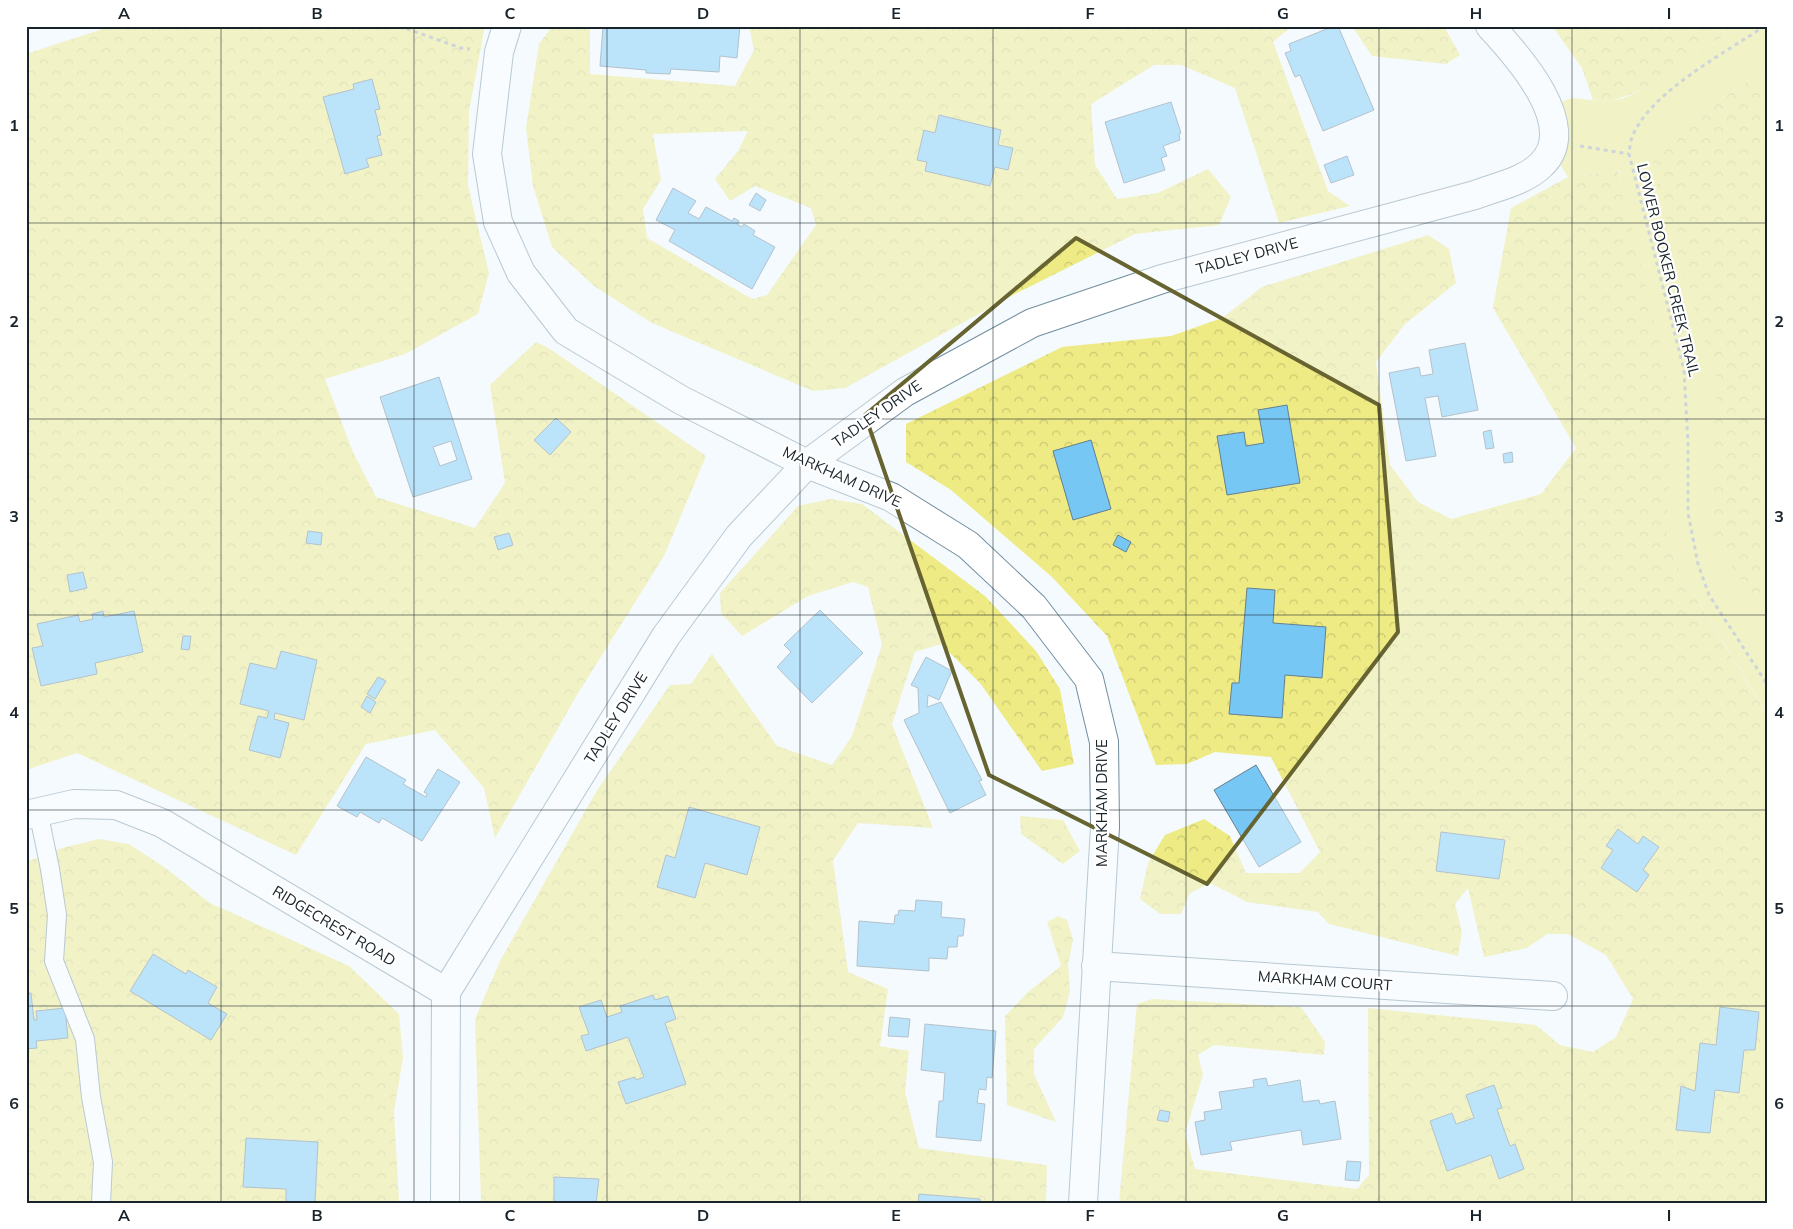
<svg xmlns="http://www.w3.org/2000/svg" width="1793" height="1229" font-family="Mulish,sans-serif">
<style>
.green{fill:#eeea84}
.forest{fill:url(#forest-crowns);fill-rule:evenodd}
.building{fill:#77c7f5;stroke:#647f90;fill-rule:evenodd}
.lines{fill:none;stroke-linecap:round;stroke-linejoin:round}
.lane-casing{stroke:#728e9f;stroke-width:20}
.street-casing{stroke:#728e9f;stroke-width:30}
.path{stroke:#a0a8ad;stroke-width:3;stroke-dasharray:4 4;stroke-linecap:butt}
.lane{stroke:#fff;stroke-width:18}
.street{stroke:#fff;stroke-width:28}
.marked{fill:none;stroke:#676431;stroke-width:4;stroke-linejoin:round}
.grid{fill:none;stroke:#18232a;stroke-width:1;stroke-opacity:0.55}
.labels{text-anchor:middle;stroke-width:4.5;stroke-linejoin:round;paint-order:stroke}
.street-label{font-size:15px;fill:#18232a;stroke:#fff}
.neatline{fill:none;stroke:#18232a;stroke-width:2}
.grid-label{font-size:16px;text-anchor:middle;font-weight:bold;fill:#18232a}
</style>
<defs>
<pattern id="forest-crowns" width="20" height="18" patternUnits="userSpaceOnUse" patternTransform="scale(1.25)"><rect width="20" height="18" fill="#eeea84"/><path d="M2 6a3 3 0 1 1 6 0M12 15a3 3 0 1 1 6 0" fill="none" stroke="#cbc872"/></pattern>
</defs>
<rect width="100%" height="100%" fill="#f4fafe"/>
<path class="green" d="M1740,26h27v43l-92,60 -23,25 115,-66v626l-90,-149 -10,-30 1,-44 -49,-321 -51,7 -10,-16c8,-24 10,-33 3,-59l11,-4 37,4 15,-4 18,-8z"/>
<g class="forest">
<path d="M112,26h373l-16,85 -1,75 21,87 -11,41 -73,40 -80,25 28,73 23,45 99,31 30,-45 -15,-98 46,-43 11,5 159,109 -42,100 -87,139 -82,143 -11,-50 -49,-58 -69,14 -70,111 -219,-102 -51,17v-716z"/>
<path d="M552,26h38v48l145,12 19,-36 -5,-24h543l-19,16 55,149 22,15 -71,17 -44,-135 -54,-23h-27l-63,39 4,61 22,34 41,-6 50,-24 23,28 -12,28 -84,9 -122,61 -168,93 -32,3 -161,-68 -58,-37 -42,-39 -19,-61 -7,-58 13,-84zM748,131l-10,20 -23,28 15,22 25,-15 56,22 5,17 -49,70 -15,4 -105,-61 -4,-29 18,-29 -8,-46z"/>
<path d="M1352,26h92l16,29 -14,9 -74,-8z"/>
<path d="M1552,26h188l-98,64 -33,12 -16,-2 -11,-32z"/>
<path d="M1767,69v552l-52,-80 -5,-38 7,-123 -59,-189 -6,-38 23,-24z"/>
<path d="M1618,170l53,222 -4,143 10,30 90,150v488h-648l18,-199 15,-5 149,8 24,35 -1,13 -110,-10 -16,10 5,20 -18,58 10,36 162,20 12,-14 -1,-167 168,17 24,20 33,7 23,-15 17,-38 -27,-44 -38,-21h-21l-20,14 -43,9 -16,-69 -13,16 7,28 -4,24 -129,-32 -11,-12 -71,-10 -37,-19 -20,10 -9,21h-21l-20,-15 8,-36 17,-28 39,-16 26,17 16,37h54l20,-21 -49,-95 -56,-5 -28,12 -31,1 -49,-129 -55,-59 -101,-87 -45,-28v-38l156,-77 109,-11 51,-18 40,-31 166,-52 21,14 7,34 -51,41 -29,38 14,103 28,37 33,17 90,-25 35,-46 -83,-140 18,-100 57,-31z"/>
<path d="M830,499l32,5 123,92 51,55 24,38 14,75 -32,7 -62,-88 -39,-39 -26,8 -23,72 41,104 -75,-5 -25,37 15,112 40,17 -8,57 29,5 -4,41 14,56 128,17 -1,38h-565l-6,-184 26,-60 95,-167 74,-107 21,-1 21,-30 65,92 55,19 20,-29 30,-91 -14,-58 -15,-5 -45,14 -66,40 -21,-23 -1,-20 78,-87z"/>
<path d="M1020,816l43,4 17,31 -17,13 -42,-30z"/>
<path d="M99,839l30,5 35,23 46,36 139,63 50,48 4,44 -9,53 5,92h-373v-341l36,-14z"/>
<path d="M1058,916l9,4 6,20 -5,25 2,26 -7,26 -29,32v25l22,48 -49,-17 -2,-89 23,-24 33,-26 -14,-44z"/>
</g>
<g class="building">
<path d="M603,26h137l-3,32 -17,-2 -1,16 -48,-3 -1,5 -24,-1v-3l-46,-4z"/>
<path d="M1334,26h4l36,84 -51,21 -23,-56 -5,2 -10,-24 6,-2 -2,-7z"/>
<path d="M372,79l8,30 -5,1 6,25 -4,1 5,19 -16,4 3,8 -24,7 -22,-77 31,-8 -1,-5z"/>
<path d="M1171,102l10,31 -2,1 1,6 -17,6 4,10 -6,2 4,12 -41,13 -19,-61z"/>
<path d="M939,115l62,15 -3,15 15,3 -5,22 -13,-3 -5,19 -65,-15 2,-9 -10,-2 7,-30 11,3z"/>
<path d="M1347,156l7,19 -23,8 -7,-18z"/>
<path d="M673,188l23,13 -8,12 11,6 7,-12 26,14 2,-3 5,3 -2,3 5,3 2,-3 11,7 -2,4 22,12 -23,42 -83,-48 6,-11 -19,-10z"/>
<path d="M756,193l10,7 -6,11 -11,-6z"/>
<path d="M1465,343l13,67 -36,7 -4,-21 -13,2 11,58 -30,5 -17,-88 30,-6 2,9 12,-2 -4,-24z"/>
<path d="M439,377l33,102 -59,18 -33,-100zM451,441l6,19 -17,6 -7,-19z"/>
<path d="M1287,405l13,78 -73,12 -10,-59 27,-4 2,14 18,-3 -6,-33z"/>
<path d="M556,418l15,14 -21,23 -16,-15z"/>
<path d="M1491,430l3,18 -8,1 -3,-17z"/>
<path d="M1091,440l20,69 -38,11 -20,-69z"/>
<path d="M1512,452l1,10 -9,1 -1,-9z"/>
<path d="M308,531l14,2 -1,12 -15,-2z"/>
<path d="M509,533l4,12 -15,5 -4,-13z"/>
<path d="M1118,535l13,7 -5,10 -13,-7z"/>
<path d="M83,572l4,16 -17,4 -3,-17z"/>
<path d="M1247,588l28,2 -2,33 53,4 -4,51 -37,-3 -3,43 -53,-4 3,-31h7z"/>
<path d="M820,610l43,43 -51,50 -35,-36 14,-15 -7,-7z"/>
<path d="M103,611l1,6 30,-6 9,41 -48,11 2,11 -56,12 -9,-38 11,-2 -6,-22 41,-9 2,7 13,-3 -1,-5z"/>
<path d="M183,636h8l-2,14 -8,-1z"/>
<path d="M281,651l36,9 -13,60 -29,-7 -1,6 15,4 -9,35 -31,-8 9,-34 9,2 2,-7 -29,-7 10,-41 26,6z"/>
<path d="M926,657l26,14 -13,29 -11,-5 -1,12 14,-5 41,78 -3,1 7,14 -36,18 -46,-93 15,-7 -1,-25 -7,-3z"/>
<path d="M378,677l8,4 -11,18 -8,-5z"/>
<path d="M367,696l9,6 -6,11 -9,-6z"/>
<path d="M366,757l40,23 -3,4 23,13 1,-3 -3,-2 14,-23 22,13 -38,59 -40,-23 -3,5 -19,-11 -3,5 -20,-11z"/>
<path d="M1256,765l45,77 -42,25 -45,-77z"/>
<path d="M689,807l71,20 -13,48 -42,-12 -10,35 -38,-11 9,-32 9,3z"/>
<path d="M1618,829l20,15 5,-8 16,11 -16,23 6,5 -12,17 -36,-24 12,-18 -7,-4z"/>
<path d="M1441,832l64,8 -6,39 -63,-8z"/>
<path d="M916,900l26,2 -1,15 24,2 -2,17h-5l-1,11h-9l-1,12 -18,-1v13l-72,-5 2,-45 35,3 1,-9h3l1,-5 16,1z"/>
<path d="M153,954l33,20 2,-4 29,17 -9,16 19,11 -16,26 -81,-49z"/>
<path d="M26,993h5l3,27h3l-1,-9 29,-3 3,30 -32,3 1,7 -11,1z"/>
<path d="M653,995l2,5 13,-4 8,23 -11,4 21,61 -60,20 -8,-22 17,-5 1,3 8,-3 -16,-40 -42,14 -5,-15 8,-2 -10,-27 22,-7 6,17 15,-5 -2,-6z"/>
<path d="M1720,1007l39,5 -4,38h-11l-5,43 -24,-3 -5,43 -34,-3 5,-44 14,5 5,-48 16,2z"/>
<path d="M890,1017l20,2 -2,18 -20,-1z"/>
<path d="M925,1024l71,7 -4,47 -5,-1 -1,13 -7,-1 -2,14 8,1 -4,37 -45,-4 3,-36h4l2,-28 -24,-3z"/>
<path d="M1266,1078l2,8 32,-6 3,22 16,-2 1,4 15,-3 6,38 -38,6 -2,-15 -71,12 2,8 -31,5 -6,-33 10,-2 -1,-8 18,-3 -3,-17 35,-5 -1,-7z"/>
<path d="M1494,1085l8,23 -5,1 6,18 7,19 5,-2 9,25 -25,10 -8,-24 -44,16 -17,-50 22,-8 4,11 18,-6 -8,-23z"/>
<path d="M1160,1110l10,2 -2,10 -11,-2z"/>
<path d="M246,1138l72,4 -3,61h-29v-14l-43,-2z"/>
<path d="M1347,1161l14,1 -2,19 -14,-1z"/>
<path d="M554,1177l45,2 -3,24h-42z"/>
<path d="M919,1194l61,5v4h-62z"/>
</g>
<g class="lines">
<g class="lane-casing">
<path id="lane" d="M38,811l12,58 7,46 -3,46 31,78 6,58 12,65 -2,41"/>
</g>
<g class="street-casing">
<g id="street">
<path d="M507,26l-8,26 -12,102 11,68 23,51 45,58 115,69 126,64 84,33 77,48 66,62 55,72 15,63 1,85 -22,376"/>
<path d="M26,815l48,-11 42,1 46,18 284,169"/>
<path d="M1096,966l457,30"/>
<path d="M446,992l220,-356 73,-100 68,-72 98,-72 127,-69 130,-44 313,-84c21,-8 50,-14 66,-30 41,-38 -24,-110 -51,-139"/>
<path d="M445,1203l1,-211"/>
</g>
</g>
<g class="path">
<path d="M399,26l62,22 9,1"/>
<path d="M1765,26c-39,26 -114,66 -132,109 -3,6 -3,13 -4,19l55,216 4,74v69l10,51 11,31 58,89"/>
<path d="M1580,146l49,8"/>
</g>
<use href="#lane" class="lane"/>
<use href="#street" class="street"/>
</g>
<path d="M0 0H1793V1229H0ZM1076,238l303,167 19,227 -191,252 -218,-109 -124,-360z" fill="#f4fafe" fill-opacity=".55" fill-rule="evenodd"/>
<path class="marked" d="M1076,238l303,167 19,227 -191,252 -218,-109 -124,-360z"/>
<path class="grid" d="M221,26v1177M414,26v1177M607,26v1177M800,26v1177M993,26v1177M1186,26v1177M1379,26v1177M1572,26v1177M26,223h1741M26,419h1741M26,615h1741M26,810h1741M26,1006h1741"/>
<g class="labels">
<g class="street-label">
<text transform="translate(1247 256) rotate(-15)" y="5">TADLEY DRIVE</text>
<text transform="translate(1668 270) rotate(76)" y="5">LOWER BOOKER CREEK TRAIL</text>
<text transform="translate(877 414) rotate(-35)" y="5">TADLEY DRIVE</text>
<text transform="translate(842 477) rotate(24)" y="5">MARKHAM DRIVE</text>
<text transform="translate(616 718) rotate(-58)" y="5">TADLEY DRIVE</text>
<text transform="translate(1102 803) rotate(-90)" y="5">MARKHAM DRIVE</text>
<text transform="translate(334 926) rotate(31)" y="5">RIDGECREST ROAD</text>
<text transform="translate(1325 981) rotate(4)" y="5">MARKHAM COURT</text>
</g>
</g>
<rect width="1793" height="1229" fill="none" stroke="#ffffff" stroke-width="55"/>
<rect x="28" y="28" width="1738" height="1174" class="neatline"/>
<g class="grid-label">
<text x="124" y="19">A</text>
<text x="317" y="19">B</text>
<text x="510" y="19">C</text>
<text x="703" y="19">D</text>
<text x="896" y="19">E</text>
<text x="1090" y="19">F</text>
<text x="1283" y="19">G</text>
<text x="1476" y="19">H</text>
<text x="1669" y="19">I</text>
<text x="14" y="131">1</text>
<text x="1779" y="131">1</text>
<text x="14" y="327">2</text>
<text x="1779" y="327">2</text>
<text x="14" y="522">3</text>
<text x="1779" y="522">3</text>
<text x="14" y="718">4</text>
<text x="1779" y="718">4</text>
<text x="14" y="914">5</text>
<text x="1779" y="914">5</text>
<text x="14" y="1109">6</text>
<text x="1779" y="1109">6</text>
<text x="124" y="1221">A</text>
<text x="317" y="1221">B</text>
<text x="510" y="1221">C</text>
<text x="703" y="1221">D</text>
<text x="896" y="1221">E</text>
<text x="1090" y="1221">F</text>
<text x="1283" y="1221">G</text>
<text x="1476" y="1221">H</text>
<text x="1669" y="1221">I</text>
</g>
</svg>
